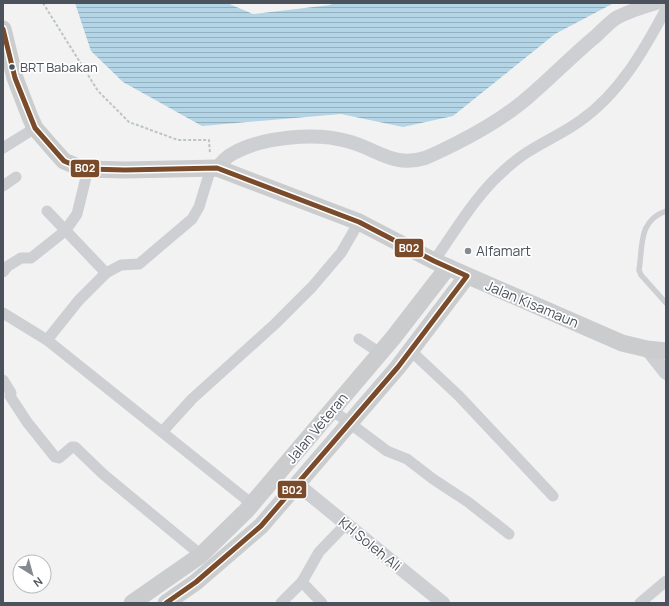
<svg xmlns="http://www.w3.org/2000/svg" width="669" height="606" font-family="Manrope,sans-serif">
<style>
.water{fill:url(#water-rules)}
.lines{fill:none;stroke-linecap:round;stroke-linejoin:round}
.path{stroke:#bcc5c4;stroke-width:2;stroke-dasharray:3 2;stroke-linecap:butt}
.service{stroke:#cdcfd2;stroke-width:5.5}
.minor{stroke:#cdcfd2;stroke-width:11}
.tertiary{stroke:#cdcfd2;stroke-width:14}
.primary{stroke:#caccce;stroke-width:17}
.bus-1-casing{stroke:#fff;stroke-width:8}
.bus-1{stroke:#7a4b2a;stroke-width:5}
.bus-dot{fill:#4b525c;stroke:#fff;stroke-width:1.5}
.poi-dot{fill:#858a90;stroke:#fff;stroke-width:1.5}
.labels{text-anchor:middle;stroke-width:3.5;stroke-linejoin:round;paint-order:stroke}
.bus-label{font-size:13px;fill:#4b525c;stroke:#fff;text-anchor:start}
.poi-label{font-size:14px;fill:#4b525c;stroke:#fff;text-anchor:start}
.street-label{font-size:14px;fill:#4b525c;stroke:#fff}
.line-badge{stroke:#fff;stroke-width:1.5}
.badge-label{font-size:11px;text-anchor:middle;font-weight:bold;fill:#fff}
</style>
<defs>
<pattern id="water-rules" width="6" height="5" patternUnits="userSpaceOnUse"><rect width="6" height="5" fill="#b3d5e6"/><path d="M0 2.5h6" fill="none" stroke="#94afbe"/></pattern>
</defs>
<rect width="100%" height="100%" fill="#f2f2f2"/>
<path class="water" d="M75,3h152l26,11 77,-9 4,-2h280l-59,31 -102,82 -50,11 -62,-13 -139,12 -79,-44 -32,-31z"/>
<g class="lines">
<path class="path" d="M43,3l55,88 31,31 49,18h31l1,14"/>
<path class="service" d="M666,211c-28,10 -23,34 -27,59l2,5 25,28"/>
<g class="minor">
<path d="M3,148l32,-20"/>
<path d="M3,186l13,-9"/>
<path d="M47,211l59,62"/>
<path d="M434,261c19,-27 36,-56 59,-80 11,-11 24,-23 38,-31 16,-10 34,-18 49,-29 40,-28 64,-71 86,-112"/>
<path d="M3,272l5,-6 13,-8h10l34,-27 12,-17 11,-45"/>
<path d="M3,313l44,27 205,164"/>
<path d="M359,339l21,14"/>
<path d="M47,340l32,-40 27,-27 15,-8 18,-1 53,-45 7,-12 12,-39"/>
<path d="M411,351l48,45 94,100"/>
<path d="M3,380l8,13 -1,3 17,26 28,35 4,1 13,-11h3l28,27 98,81"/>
<path d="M332,410l55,41 20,8 26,20 35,23 41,32"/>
<path d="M162,432l30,-33 83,-75 37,-37 29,-34 18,-31"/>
<path d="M302,582l20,21"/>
<path d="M281,603l21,-21 17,-30 27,-28"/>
<path d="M640,603l26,-22"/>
</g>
<g class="tertiary">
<path d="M217,168c4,-5 9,-11 15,-14 29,-17 83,-22 115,-13 29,7 46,27 78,17 10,-4 20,-9 30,-14 28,-14 55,-30 78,-51 22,-19 41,-39 63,-57 6,-6 13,-13 20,-18 13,-7 26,-11 40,-15"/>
<path d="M647,349l19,24"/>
<path d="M297,484l146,119"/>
</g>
<g class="primary">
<path d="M3,29l12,49 15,39 5,11 19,22 10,11 14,6 10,2 37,1 92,-2 142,54 75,39 188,82 25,6 19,2"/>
<path d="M132,603l69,-48 45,-44 147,-173 55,-71"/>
<path d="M166,603l30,-21 65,-56 137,-159 69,-91"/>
</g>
<g class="bus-1-casing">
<path id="bus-1" d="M3,29l12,49 20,50 29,33 14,6 10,2 37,1 92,-2 142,54 75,39 33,15 -69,91 -137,159 -65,56 -30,21"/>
</g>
<use href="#bus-1" class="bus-1"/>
</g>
<circle class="bus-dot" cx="12" cy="67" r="3.5"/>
<circle class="poi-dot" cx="468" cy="251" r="4"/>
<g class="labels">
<g class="bus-label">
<text x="20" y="72">BRT Babakan</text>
</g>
<g class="poi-label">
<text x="476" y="256">Alfamart</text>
</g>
<g class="street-label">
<text transform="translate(532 304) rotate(23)" y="5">Jalan Kisamaun</text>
<text transform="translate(317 428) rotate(-50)" y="5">Jalan Veteran</text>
<text transform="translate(370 544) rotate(39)" y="5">KH Soleh Ali</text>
</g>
</g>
<g class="line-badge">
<rect x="70" y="159" width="30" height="19" rx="4" fill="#7a4b2a"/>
<rect x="394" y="238" width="30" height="20" rx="4" fill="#7a4b2a"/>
<rect x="277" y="480" width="30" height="19" rx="4" fill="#7a4b2a"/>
</g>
<g class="badge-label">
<text x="85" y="172">B02</text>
<text x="409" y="252">B02</text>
<text x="292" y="494">B02</text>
</g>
<rect width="669" height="606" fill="none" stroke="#4b525c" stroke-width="8"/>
<g transform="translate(32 574) rotate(143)"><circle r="19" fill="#ffffff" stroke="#b7babe"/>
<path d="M0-3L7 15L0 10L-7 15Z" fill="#858a90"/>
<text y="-6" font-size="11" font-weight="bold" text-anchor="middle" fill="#4b525c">N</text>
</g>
</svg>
